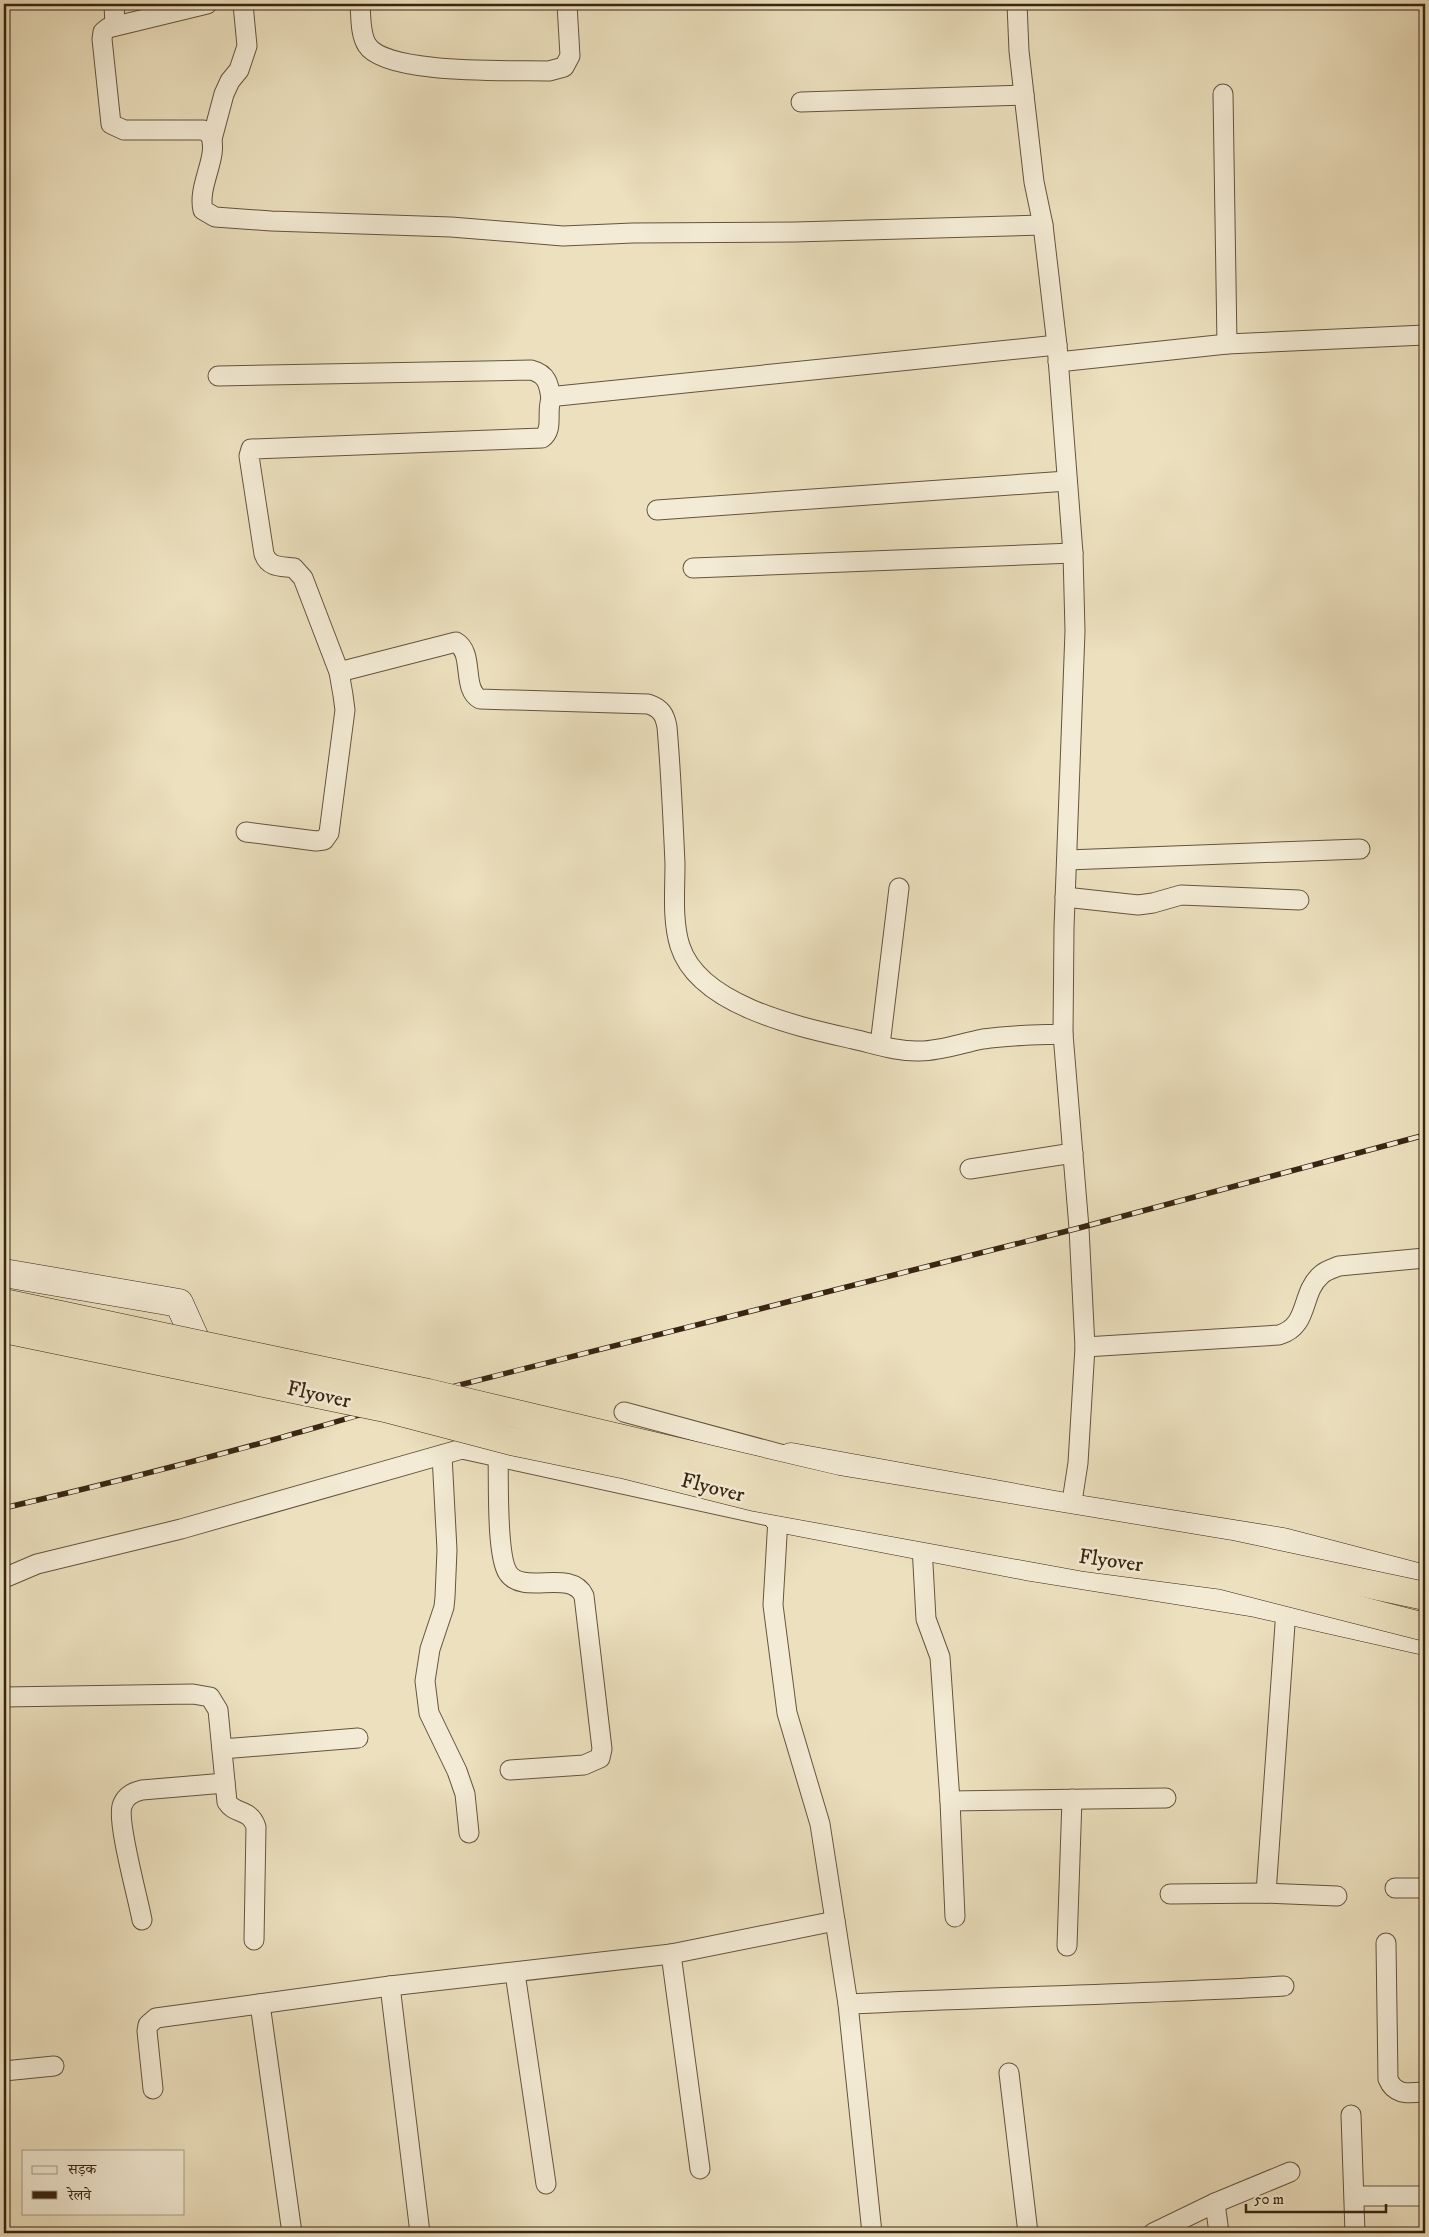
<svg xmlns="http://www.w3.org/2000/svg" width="1429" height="2237" font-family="'IM FELL DW Pica','Noto Serif Devanagari',serif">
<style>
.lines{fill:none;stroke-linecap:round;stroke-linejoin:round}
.street-casing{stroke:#65543c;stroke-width:21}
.secondary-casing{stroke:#382511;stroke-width:29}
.street{stroke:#f3ebd5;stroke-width:19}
.secondary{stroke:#f3ebd5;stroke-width:28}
.rail-casing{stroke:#382511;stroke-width:5.5}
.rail{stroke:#f3ebd5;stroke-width:4;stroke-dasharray:11;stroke-linecap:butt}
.highway-bridge-casing{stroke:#382511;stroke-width:29;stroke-linecap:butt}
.highway-bridge{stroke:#ece0be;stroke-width:28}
.labels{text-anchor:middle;stroke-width:5;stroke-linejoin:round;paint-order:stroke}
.street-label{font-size:21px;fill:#382511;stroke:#f3ebd5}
</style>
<rect width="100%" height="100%" fill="#ece0be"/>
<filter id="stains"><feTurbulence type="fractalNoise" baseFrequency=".004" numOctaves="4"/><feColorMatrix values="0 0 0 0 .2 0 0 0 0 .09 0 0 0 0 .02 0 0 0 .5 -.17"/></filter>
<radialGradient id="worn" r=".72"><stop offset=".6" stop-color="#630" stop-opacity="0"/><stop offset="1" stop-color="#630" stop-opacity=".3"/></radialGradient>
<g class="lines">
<g class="street-casing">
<g id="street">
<path d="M114,4l1,22"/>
<path d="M207,4l-99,24 -5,4 -1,7 9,85 13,6h79l7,4c10,22 -13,51 -7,76l12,7 56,4 180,6 112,9 70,-3 162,-1 248,-7"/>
<path d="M360,4c1,12 0,30 7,41 18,30 147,25 182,26l15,-4 6,-11 -3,-52"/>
<path d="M1017,4l2,47 15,131 9,43 14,120 16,208 2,78 -11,297 -1,106 16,194 6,119 -7,116 -7,45"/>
<path d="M1223,94l4,250"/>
<path d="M801,102l223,-7"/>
<path d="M212,139l12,-45 6,-13 9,-11 8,-24 -4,-42"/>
<path d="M1058,362l169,-18 198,-9"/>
<path d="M218,376l313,-6c16,4 18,14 20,29"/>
<path d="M657,510l410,-29"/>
<path d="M693,568l380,-15"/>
<path d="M339,672l117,-30c19,11 5,47 24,57l168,5c13,4 17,11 19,23 4,46 6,91 8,137 0,26 -3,57 5,82 19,60 120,81 173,93 22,5 45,13 67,12 21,0 42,-8 63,-12 26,-4 54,-4 80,-5"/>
<path d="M246,832l70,9 8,-1 5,-7 16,-123 -2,-15 -4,-23 -36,-94 -9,-10c-13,-2 -25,0 -30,-14l-15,-98 2,-7 291,-11c12,-8 4,-26 9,-39l7,-3 499,-51"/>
<path d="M1067,860l293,-11"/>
<path d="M1065,897l73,8 15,-2 28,-8 118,5"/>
<path d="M880,1045l19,-157"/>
<path d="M970,1169l103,-16"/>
<path d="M1085,1347l194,-12c31,-9 21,-42 42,-60 5,-5 11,-6 18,-9l86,-8"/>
<path d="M624,1412l167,45"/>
<path d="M442,1455l5,95 -2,47 -1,10 -14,42 -5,32 4,32 28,58 8,23 4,39"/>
<path d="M498,1457c1,24 -2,98 10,116 15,23 63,-5 76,23l18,153 -2,9 -16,7 -74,5"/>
<path d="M922,1546l4,73 14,38 10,144 5,116"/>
<path d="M4,1578l33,-14 144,-35 281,-80 316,69 -5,87 14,108 33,111 28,180 24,229"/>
<path d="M4,1697l189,-3 17,3 8,13 9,92c8,13 23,6 29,25l-2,113"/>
<path d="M222,1749l136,-11"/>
<path d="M950,1801l216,-3"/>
<path d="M1395,1888h30"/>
<path d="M1266,1893l20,-283"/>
<path d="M1170,1894l96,-1 71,3"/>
<path d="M142,1920c-4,-22 -25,-97 -20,-114 3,-10 11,-14 20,-16l83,-7"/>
<path d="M1386,1943l2,136c7,17 21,14 37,13"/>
<path d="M1067,1946l5,-147"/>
<path d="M671,1954l29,215"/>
<path d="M515,1973l31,211"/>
<path d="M390,1986l30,247"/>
<path d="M260,2004l32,229"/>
<path d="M848,2004c146,-7 291,-10 436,-18"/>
<path d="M4,2071l50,-5"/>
<path d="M1009,2073l19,160"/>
<path d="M153,2089l-6,-58 1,-6 8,-7 234,-32 281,-32 164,-33"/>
<path d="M1351,2115l4,118"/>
<path d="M1355,2196h70"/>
<path d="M1153,2233l62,-30"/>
<path d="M1219,2233l-4,-30 75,-31"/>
</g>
</g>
<g class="secondary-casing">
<g id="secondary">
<path d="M4,1273l175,30 27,60"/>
<path d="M1425,1579l-142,-37 -212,-34 -280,-51 -13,61 253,49 225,36 169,38"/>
</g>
</g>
<use href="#street" class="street"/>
<use href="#secondary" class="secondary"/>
<g class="rail-casing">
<path id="rail" d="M4,1508c87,-20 174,-42 261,-66 55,-16 110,-30 163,-49l651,-165 346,-93"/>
</g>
<use href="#rail" class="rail"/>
<g class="highway-bridge-casing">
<g id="highway-bridge">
<path d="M4,1303l424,90 407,96 393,65 197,42"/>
<path d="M4,1329l381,79 126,33 111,23 132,33 329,60 138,18 204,52"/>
</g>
</g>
<use href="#highway-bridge" class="highway-bridge"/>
</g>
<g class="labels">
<g class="street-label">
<text transform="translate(319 1394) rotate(12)" y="7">Flyover</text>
<text transform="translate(713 1487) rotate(14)" y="7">Flyover</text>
<text transform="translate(1111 1560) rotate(8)" y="7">Flyover</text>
</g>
</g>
<rect width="1429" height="2237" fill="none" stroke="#ece0be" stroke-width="20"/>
<rect x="5" y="5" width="1419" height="2227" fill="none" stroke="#382511" stroke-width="2.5"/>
<rect x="10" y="10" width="1409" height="2217" fill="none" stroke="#382511"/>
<rect x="22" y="2150" width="162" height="65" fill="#f3ebd5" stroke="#a89c87"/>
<rect x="32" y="2166" width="25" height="8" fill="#f3ebd5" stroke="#a89c87"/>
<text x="68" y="2174" font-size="15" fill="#382511">सड़क</text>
<rect x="32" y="2191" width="25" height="8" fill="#382511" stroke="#a89c87"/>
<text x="68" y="2200" font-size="15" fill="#382511">रेलवे</text>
<path d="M1246 2204v8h140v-8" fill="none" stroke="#382511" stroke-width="2.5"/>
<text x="1254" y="2204" font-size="15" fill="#382511" stroke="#f3ebd5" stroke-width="4" paint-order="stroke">50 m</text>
<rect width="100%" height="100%" filter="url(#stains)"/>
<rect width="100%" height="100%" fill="url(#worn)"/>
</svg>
